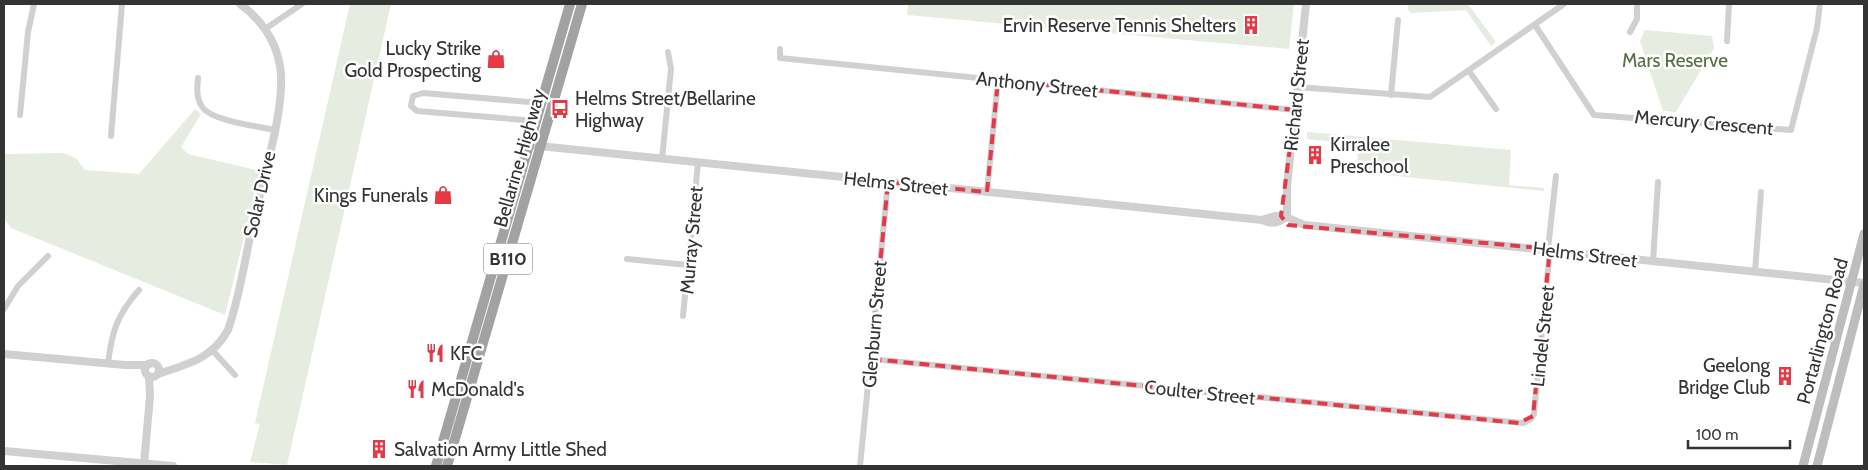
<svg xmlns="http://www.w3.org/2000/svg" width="1868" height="470" font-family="Cabin,sans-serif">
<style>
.green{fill:#e6ecdf}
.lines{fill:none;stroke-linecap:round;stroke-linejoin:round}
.minor{stroke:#d0d0d0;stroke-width:6}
.tertiary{stroke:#d0d0d0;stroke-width:8}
.secondary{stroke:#bdbdbd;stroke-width:9}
.trunk{stroke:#a2a2a2;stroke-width:10}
.marked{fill:none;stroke:#e63946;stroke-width:4;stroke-dasharray:10 6;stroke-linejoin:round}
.labels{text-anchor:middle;stroke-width:5;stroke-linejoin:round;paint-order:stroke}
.shield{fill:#fff;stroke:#707070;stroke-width:1}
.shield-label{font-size:18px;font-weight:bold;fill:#333}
.poi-label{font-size:19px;fill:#333;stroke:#fff;text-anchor:start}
.park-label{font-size:19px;fill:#56703f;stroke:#fff}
.street-label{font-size:19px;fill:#333;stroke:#fff}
</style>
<rect width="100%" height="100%" fill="#fff"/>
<g class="green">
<path d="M350,4h41l-104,461 -37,-3 10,-38 -5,-1z"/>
<path d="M908,4h386l-5,45 -382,-34z"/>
<path d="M1410,4h58l28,38 -5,4 -25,-36 -55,3 -4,-5z"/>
<path d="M1645,30l67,6 2,12 -38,64 -13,-1 -23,-70z"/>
<path d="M195,109l6,5 -20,33 7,7 72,17 -35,144 -214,-87 -7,-10v-64l59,-1 13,5 9,12 54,4z"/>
<path d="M1307,132l204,18 -2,35 35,3v3l-188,-19 3,-28 -52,-5z"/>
</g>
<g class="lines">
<g class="minor">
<path d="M1535,25l59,90 197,15 26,-102 3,-24"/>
<path d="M265,29l37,-25"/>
<path d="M1630,32l7,-13v-15"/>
<path d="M1727,41l2,-37"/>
<path d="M780,49v9l515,52"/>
<path d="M1469,71l27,38"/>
<path d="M198,78c-1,10 -2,21 5,30 10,13 55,18 71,22"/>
<path d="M1297,87l133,10 134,-93"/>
<path d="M1391,95l7,-75"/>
<path d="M20,115l8,-83 6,-28"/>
<path d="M536,121l-119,-10 -6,-5 2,-10 10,-3 118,10"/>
<path d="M111,136l11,-132"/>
<path d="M662,159l9,-90 -3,-17"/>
<path d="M987,192l11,-112"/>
<path d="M1548,249l8,-73"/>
<path d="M627,259l61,6"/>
<path d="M1653,262l5,-80"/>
<path d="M1755,272l6,-80"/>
<path d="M4,309l14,-23 30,-30"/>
<path d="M683,316l15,-153"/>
<path d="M213,351l22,24"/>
<path d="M871,359l652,64 8,-4 3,-5 16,-165"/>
<path d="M108,363c4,-32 9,-48 31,-73"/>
<path d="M860,466l28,-284"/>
</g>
<g class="tertiary">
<path d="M529,145l733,75c10,5 18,3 25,-5"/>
<path d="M1287,215v-29l19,-182"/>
<path d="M1262,220c24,-9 22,-2 43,5l559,58"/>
<path d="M4,354l121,11h23"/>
<circle cx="152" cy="370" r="7"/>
<path d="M158,374c30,-10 54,-15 70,-44 12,-34 17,-72 25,-107 9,-41 34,-119 27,-157 -4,-25 -19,-47 -40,-62"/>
<path d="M4,451l169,15"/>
<path d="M144,464l6,-68 -1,-20"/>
</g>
<g class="secondary">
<path d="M1803,466l61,-232"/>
<path d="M1817,466l47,-181"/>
</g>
<g class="trunk">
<path d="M436,466l134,-462"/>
<path d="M447,466l135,-462"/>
</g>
</g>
<path class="marked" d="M998,80l297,30 -14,106 7,9 262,24 -17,167 -14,7 -648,-64 17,-177 99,10z"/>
<defs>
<g id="building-bare" transform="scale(1.5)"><path d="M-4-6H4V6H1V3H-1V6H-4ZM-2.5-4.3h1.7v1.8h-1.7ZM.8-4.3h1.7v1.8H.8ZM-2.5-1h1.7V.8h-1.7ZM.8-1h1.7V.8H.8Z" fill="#e63946" stroke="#fff" stroke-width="2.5" paint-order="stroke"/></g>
<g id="shop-bare" transform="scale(1.5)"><path d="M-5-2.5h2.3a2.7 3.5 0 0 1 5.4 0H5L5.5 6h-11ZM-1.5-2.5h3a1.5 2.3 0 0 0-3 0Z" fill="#e63946" stroke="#fff" stroke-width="2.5" paint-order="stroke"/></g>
<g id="bus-bare" transform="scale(1.5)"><path d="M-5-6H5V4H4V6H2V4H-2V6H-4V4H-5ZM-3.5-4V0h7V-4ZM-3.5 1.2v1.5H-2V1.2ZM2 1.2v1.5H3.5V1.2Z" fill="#e63946" stroke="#fff" stroke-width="2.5" paint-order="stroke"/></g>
<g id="restaurant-bare" transform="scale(1.5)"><path d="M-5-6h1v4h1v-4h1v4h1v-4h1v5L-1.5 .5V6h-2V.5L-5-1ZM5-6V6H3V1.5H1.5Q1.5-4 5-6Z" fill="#e63946" stroke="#fff" stroke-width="2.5" paint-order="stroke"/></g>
</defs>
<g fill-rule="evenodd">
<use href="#building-bare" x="1251" y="25"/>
<use href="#shop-bare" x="496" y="59"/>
<use href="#bus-bare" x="560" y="109"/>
<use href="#building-bare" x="1315" y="155"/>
<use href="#shop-bare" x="443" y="195"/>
<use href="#restaurant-bare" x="435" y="353"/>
<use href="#building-bare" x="1785" y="376"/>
<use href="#restaurant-bare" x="416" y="389"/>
<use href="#building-bare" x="379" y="449"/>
</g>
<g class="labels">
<rect class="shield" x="484" y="243.5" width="48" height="31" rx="4"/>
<g class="shield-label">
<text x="508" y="265">B110</text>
</g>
<g class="poi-label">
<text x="1236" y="32" text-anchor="end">Ervin Reserve Tennis Shelters</text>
<text x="481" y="55" text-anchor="end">Lucky Strike<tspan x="481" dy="22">Gold Prospecting</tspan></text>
<text x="575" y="105">Helms Street/Bellarine<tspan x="575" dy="22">Highway</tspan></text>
<text x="1330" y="151">Kirralee<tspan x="1330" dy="22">Preschool</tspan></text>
<text x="428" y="202" text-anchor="end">Kings Funerals</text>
<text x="450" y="360">KFC</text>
<text x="1770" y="372" text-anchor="end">Geelong<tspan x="1770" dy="22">Bridge Club</tspan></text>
<text x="431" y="396">McDonald's</text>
<text x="394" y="456">Salvation Army Little Shed</text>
</g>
<g class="park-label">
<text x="1675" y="67">Mars Reserve</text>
</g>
<g class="street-label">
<text transform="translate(1037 84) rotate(6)" y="7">Anthony Street</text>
<text transform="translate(1296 95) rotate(-84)" y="7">Richard Street</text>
<text transform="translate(1704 122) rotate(5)" y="7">Mercury Crescent</text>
<text transform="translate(519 158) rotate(-74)" y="7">Bellarine Highway</text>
<text transform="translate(896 183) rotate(6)" y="7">Helms Street</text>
<text transform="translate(259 194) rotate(-77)" y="7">Solar Drive</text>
<text transform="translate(691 240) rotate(-85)" y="7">Murray Street</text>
<text transform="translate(1585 254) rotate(7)" y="7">Helms Street</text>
<text transform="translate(874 324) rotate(-85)" y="7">Glenburn Street</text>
<text transform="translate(1822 331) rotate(-75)" y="7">Portarlington Road</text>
<text transform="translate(1542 336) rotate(-84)" y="7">Lindel Street</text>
<text transform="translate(1200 392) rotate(6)" y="7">Coulter Street</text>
</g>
</g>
<rect width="1868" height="470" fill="none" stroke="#333333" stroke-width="10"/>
<path d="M1688 440v8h102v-8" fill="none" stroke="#333333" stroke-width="2.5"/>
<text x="1696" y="440" font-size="15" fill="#333333" stroke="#ffffff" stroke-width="4" paint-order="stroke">100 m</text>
</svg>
